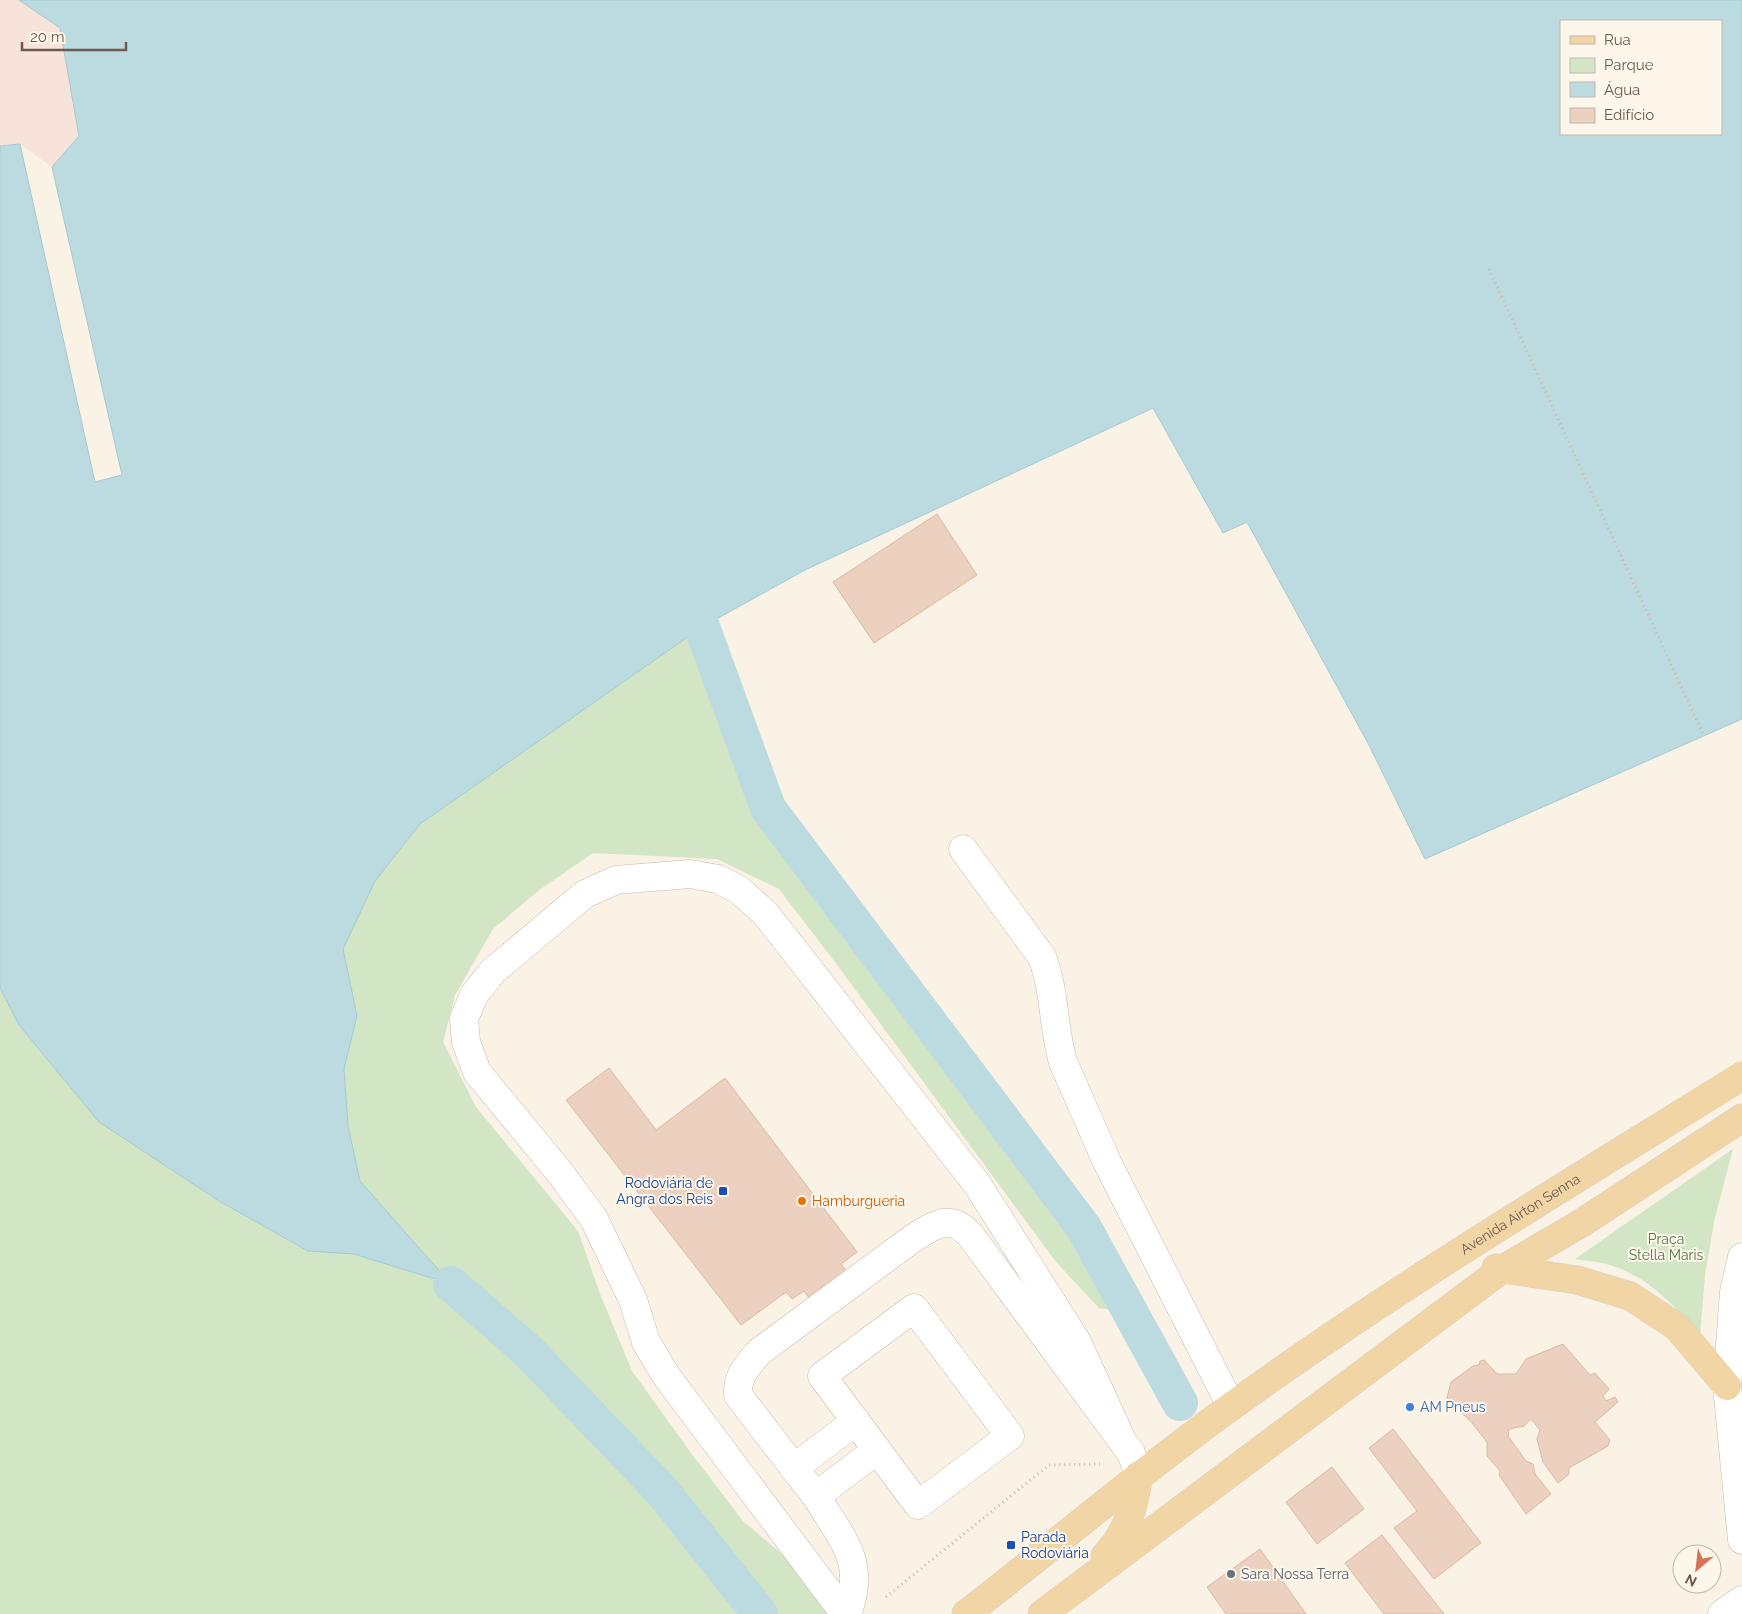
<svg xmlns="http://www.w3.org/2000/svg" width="1742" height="1614" font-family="Raleway,sans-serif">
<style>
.commercial{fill:#f8e3da}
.green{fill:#d2e5c5}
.water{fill:#bcdbe0;stroke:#a3cad1;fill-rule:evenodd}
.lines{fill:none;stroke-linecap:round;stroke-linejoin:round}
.canal{stroke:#bcdbe0;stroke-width:36}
.building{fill:#ecd1c0;stroke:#dcb9a2}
.minor-casing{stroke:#c9b9ac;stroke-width:29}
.major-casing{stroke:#d7d1cd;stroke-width:29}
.path{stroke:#d0b5a3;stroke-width:3;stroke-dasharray:1 4;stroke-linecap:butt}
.minor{stroke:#fff;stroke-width:28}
.major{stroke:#f1d5a4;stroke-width:28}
.transit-dot{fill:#1a4fb4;stroke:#fdf6eb;stroke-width:2}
.food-dot{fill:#e8710a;stroke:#fdf6eb;stroke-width:2}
.shop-dot{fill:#3f7fe0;stroke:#fdf6eb;stroke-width:2}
.worship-dot{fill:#6b7280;stroke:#fdf6eb;stroke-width:2}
.labels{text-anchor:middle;stroke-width:4;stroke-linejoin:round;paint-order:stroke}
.transit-label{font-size:14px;fill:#164399;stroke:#fdf6eb;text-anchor:end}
.food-label{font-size:14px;fill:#c56008;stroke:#fdf6eb;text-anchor:start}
.street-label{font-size:14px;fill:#6f594d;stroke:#fdf6eb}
.park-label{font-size:14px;fill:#577a4a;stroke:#fdf6eb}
.shop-label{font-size:14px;fill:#366cbe;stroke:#fdf6eb;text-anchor:start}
.worship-label{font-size:14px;fill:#5b616d;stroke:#fdf6eb;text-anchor:start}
</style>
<rect width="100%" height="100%" fill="#f9f2e5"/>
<path class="commercial" d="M0,0h19l41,27 19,109 -27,31 -32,-23 -20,2z"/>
<g class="green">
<path d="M702,627l66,181 316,420 37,69 -9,13 -13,-2 -43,-46 -218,-296 -59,-77 -62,-30 -124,-6 -55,38 -45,38 -38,66 -12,47 33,65 102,124 22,63 32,77 59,82 52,68 48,41 39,52h-830v-626l19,37 80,97 120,79 88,50 47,3 96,29 -90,-102 -12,-55 -4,-57 13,-53 -14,-67 32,-68 45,-57z"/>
<path d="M1733,1149l-18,68 -10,58 -5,62c-23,-29 -50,-59 -87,-71 -11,-4 -26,-5 -38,-7z"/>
</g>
<path class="water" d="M19,0h1723v719l-317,140 -56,-114 -122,-223 -24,11 -70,-125 -348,162 -103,57 -282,197 -45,57 -32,68 14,67 -13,53 4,57 12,55 91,103 -97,-30 -46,-3 -89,-50 -120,-79 -80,-97 -19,-37v-842l20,-2 75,338 27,-7 -70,-308 27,-31 -19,-108zM1561,21h160v113h-160z"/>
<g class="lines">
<g class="canal">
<path d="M702,627l66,181 316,420 96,175"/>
<path d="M451,1284l76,66 135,141 98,123"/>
</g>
</g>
<g class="building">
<path d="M937,514l40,61 -103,68 -41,-61z"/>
<path d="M609,1068l47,62 69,-52 132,174 -16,12 10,13 -37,28 -10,-14 -12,8 -6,-7 -45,33 -175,-225z"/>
<path d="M1563,1344l27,31 5,-2 14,16 -6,7 3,5 9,-4 3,5 -23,20 15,18 -2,6 -39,22v6l-11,9 -15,-21 -6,-23 3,-9 -9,-11 -7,7 -15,3 -1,7 18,25 7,3 2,10 16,20 -25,20 -27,-39 1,-4 -13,-15v-14l-15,-19 -25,-25 4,-16 22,-16 6,-1 1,-4 4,-1 13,14h19l10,-15z"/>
<path d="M1393,1429l88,114 -47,36 -40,-51 23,-17 -48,-63z"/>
<path d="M1332,1467l32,42 -47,35 -31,-42z"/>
<path d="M1382,1535l62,79h-60l-39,-51z"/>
<path d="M1260,1549l46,65h-80l-19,-27z"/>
</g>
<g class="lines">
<g class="minor-casing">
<g id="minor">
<path d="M963,849l79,108c13,33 11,71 21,105l44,100 124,244"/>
<path d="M1742,1257l-8,35 -7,94 15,154"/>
<path d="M914,1308l96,128 -92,69 -96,-129z"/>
<path d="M856,1421l-62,47 22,28 61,-46"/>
<path d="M794,1468l-56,-73c-1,-19 9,-29 21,-43l153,-113c22,-14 38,-27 59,-3l160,217 8,22"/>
<path d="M816,1496c26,44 51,65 31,118"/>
<path d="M845,1614l-178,-237 -21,-35 -13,-42 -39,-81 -33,-45 -84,-102 -11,-30 -2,-23 10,-24 19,-24 92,-77 31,-14 74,-6 28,5 21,11 26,23 212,271 100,158 44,96"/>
<path d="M1722,1614l20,-14"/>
</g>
</g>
<g class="major-casing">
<g id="major">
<path d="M1496,1268l81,12 53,16 47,31 50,59"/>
<path d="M1105,1556c24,-26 28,-47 34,-81"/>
<path id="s1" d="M966,1614c89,-69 174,-142 266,-208 164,-119 338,-223 510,-330"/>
<path d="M1042,1614l459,-344 79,-46 162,-106"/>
</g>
</g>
<g class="path">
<path d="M1489,269l215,467"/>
<path d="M886,1597l163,-132 51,-1"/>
</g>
<use href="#minor" class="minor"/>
<use href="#major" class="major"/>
</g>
<g class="transit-dot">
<rect x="718" y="1186" width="10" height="10" rx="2.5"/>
<rect x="1006" y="1540" width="10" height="10" rx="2.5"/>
</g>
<circle class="food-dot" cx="802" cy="1201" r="5"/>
<circle class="shop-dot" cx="1410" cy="1407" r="5"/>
<circle class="worship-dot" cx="1231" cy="1574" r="5"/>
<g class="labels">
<g class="transit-label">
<text x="713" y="1188">Rodoviária de<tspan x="713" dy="16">Angra dos Reis</tspan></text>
<text x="1021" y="1542" text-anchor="start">Parada<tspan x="1021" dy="16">Rodoviária</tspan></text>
</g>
<g class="food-label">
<text x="812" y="1206">Hamburgueria</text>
</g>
<g class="street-label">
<text dy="5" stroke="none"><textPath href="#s1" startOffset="684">Avenida Airton Senna</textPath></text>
</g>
<g class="park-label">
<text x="1666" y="1244">Praça<tspan x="1666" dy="16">Stella Maris</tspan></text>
</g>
<g class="shop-label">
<text x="1420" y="1412">AM Pneus</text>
</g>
<g class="worship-label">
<text x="1241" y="1579">Sara Nossa Terra</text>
</g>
</g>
<rect x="1560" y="20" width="162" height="115" fill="#fdf6eb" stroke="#c4b7ac"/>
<rect x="1570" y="36" width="25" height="8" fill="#f1d5a4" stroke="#c4b7ac"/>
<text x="1604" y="45" font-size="15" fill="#6f594d">Rua</text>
<rect x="1570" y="58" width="25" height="15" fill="#d2e5c5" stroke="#c4b7ac"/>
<text x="1604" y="70" font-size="15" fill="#6f594d">Parque</text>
<rect x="1570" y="82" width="25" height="15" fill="#bcdbe0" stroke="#c4b7ac"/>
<text x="1604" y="95" font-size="15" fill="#6f594d">Água</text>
<rect x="1570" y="108" width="25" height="15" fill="#ecd1c0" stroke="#c4b7ac"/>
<text x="1604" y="120" font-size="15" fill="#6f594d">Edifício</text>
<g transform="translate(1697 1569) rotate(208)"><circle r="24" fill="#fdf6eb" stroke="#c4b7ac"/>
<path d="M0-4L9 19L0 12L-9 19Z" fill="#d67458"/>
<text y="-8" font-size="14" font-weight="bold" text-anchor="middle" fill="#6f594d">N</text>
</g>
<path d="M22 42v8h104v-8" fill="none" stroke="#6f594d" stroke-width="2.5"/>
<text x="30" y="42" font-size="15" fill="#6f594d" stroke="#fdf6eb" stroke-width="4" paint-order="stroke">20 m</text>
</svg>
